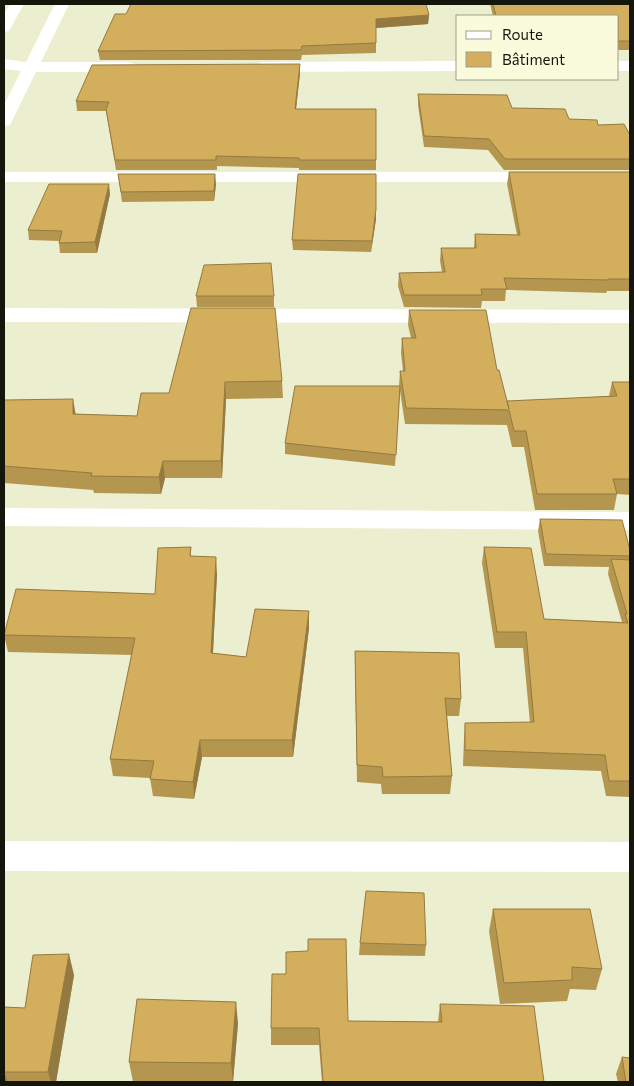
<svg xmlns="http://www.w3.org/2000/svg" width="634" height="1086" font-family="Commissioner,sans-serif">
<style>
.lines{fill:none;stroke-linecap:round;stroke-linejoin:round}
.street{fill:#fff;fill-rule:evenodd}
.wall{fill:#b5964f}
.shaded-wall{fill:#947a40}
.building{fill:#d3ae5c;stroke:#947a40}
</style>
<rect width="100%" height="100%" fill="#eceed0"/>
<g class="lines">
<g class="street">
<path d="M10,4h14l-15,27 -5,1v-17z"/>
<path d="M55,4h14l-28,58h88l5,2 3,3 -3,3 -5,2h-93l-24,49 -2,4 -6,1v-21l17,-34 -17,-2v-10l22,3z"/>
<path d="M458,61v10l-196,1 -5,-2 -3,-3 3,-3 5,-2z"/>
<rect x="618" y="61" width="12" height="10"/>
<path d="M4,172h542l6,1 3,4 -3,4 -6,1h-542z"/>
<path d="M4,308l626,2v13l-626,-1z"/>
<path d="M4,508l626,4v18l-626,-4z"/>
<path d="M4,841l626,1v30l-626,-1z"/>
</g>
</g>
<g class="wall">
<path d="M490,4h140v46h-12v-34h-125z"/>
<path d="M126,14l303,1 -1,9 -52,4v25l-74,2 -1,5h-201l-2,-9z"/>
<path d="M300,73l-4,36 80,51v10h-77v-2l-82,-2v4h-101l-10,-59h-29l-1,-10z"/>
<path d="M418,94l94,14 57,11 29,6 32,10v35h-126l-16,-20 -64,-3 -6,-42z"/>
<path d="M509,172h121v119h-23l-1,2 -100,-3 -1,11h-23l-1,7 -77,-1 -6,-21 1,-13 43,-1 -2,-11 1,-13h33l1,-14 42,1 -10,-51z"/>
<path d="M118,174l98,10 -2,17 -92,1z"/>
<path d="M110,194l-13,59h-37l-1,-10v-2l-30,-1 -1,-10z"/>
<path d="M376,209v10l-5,33 -78,-2 -1,-10z"/>
<path d="M196,296h78v11h-77z"/>
<path d="M191,308l91,73 1,17 -57,1 -4,79h-57l-4,16 -67,-1 -1,-3 -89,-7v-83l71,14 62,2 32,-23z"/>
<path d="M409,310l88,60 10,32 102,-6 3,-14h18v113l-13,-1 -3,16h-79l-11,-63h-12l-5,-22 -102,-1 -5,-33 -5,75 -110,-12v-11l114,-57 1,-15h3l-2,-18 1,-15h9l-3,-13z"/>
<path d="M540,519l90,31v247l-24,-1 -5,-25 -138,-5 1,-27 1,-16h65l-7,-75h-28l-13,-85 2,-16 60,72 78,3 -14,-48 1,-7 -65,-1 -6,-35z"/>
<path d="M191,547v9l26,18 -4,79 33,4 63,-46v17l-16,129h-91l-8,42 -41,-3 -3,-18 -37,-2 -3,-17 22,-104 -124,-3 -4,-17 151,-41z"/>
<path d="M355,651l106,48 -2,17h-12l5,60 -2,18h-68l-1,-10 -24,-2 -2,-114z"/>
<path d="M493,909l109,60 -6,21 -26,-1 -3,12 -67,3 -11,-73z"/>
<path d="M360,943l66,2 -1,11 -66,-1z"/>
<path d="M74,975l-18,107h-52v-75l21,1z"/>
<path d="M440,1004l104,78h-222l-3,-37h-48v-17l77,-7 90,1z"/>
<path d="M238,1023l-5,59h-100l-4,-20z"/>
<path d="M622,1057l8,25h-12l-2,-8z"/>
</g>
<g class="shaded-wall">
<path d="M429,15l-1,9 -52,4v-9z"/>
<path d="M300,64v9l-5,45v-9z"/>
<path d="M215,174l1,10 -2,17v-10z"/>
<path d="M109,184l1,10 -13,59 -2,-11z"/>
<path d="M376,209v10l-5,33 1,-11z"/>
<path d="M225,382l1,17 -4,79 -1,-17z"/>
<path d="M73,399l3,17 -3,-2z"/>
<path d="M163,461l2,17 -4,16 -2,-17z"/>
<path d="M216,557l1,17 -5,96 -1,-17z"/>
<path d="M309,611v17l-16,129 -1,-17z"/>
<path d="M200,740l2,17 -8,42 -1,-17z"/>
<path d="M69,954l5,21 -18,107h-5l-3,-10z"/>
<path d="M236,1002l2,21 -5,59 -2,-19z"/>
<path d="M4,1072l4,10h-4z"/>
</g>
<g class="building">
<path d="M131,4h295l3,11 -53,4v24l-74,3 -1,4 -203,1 17,-37h11z"/>
<path d="M493,4h137v37h-12v-25h-122z"/>
<path d="M300,64l-5,45h81v51h-77v-2l-83,-2v4h-101l-9,-51 3,-7 -33,-1 16,-36z"/>
<path d="M418,94l89,1 5,13 53,1 4,10 28,1 1,5 26,-1 6,11v24h-125l-16,-20 -65,-3z"/>
<path d="M509,172h121v107h-22v1l-104,-2 3,11h-26l1,6h-78l-5,-22 46,-1 -4,-24h35l-1,-14 45,1z"/>
<path d="M118,174h97l-1,17 -93,1z"/>
<path d="M298,174h78v35l-4,32 -80,-1z"/>
<path d="M49,184h60l-14,58 -36,1 3,-12 -34,-1z"/>
<path d="M271,263l3,33h-78l8,-31z"/>
<path d="M191,308h84l7,73 -57,1 -4,79h-58l-4,16 -68,-1 1,-3 -88,-7v-66l69,-1v15l64,2 4,-23h28z"/>
<path d="M409,310h77l11,60h2l10,39 -2,-8 110,-5 -5,-14h18v97h-17l4,15h-80l-11,-63h-12l-5,-21 -103,-2 -6,-37h5l-3,-33h14z"/>
<path d="M295,386h105l-4,69 -111,-12z"/>
<path d="M540,519l82,1 8,30v6l-84,-2z"/>
<path d="M191,547l-1,9 26,1 -5,96 35,4 9,-48 54,2 -17,129h-92l-7,42 -43,-3 4,-18 -44,-2 25,-121 -131,-3 12,-46 139,5 3,-46z"/>
<path d="M484,547l47,1 13,71 84,4 -3,-9h2l-16,-55 19,1v221h-21l-4,-26 -140,-5v-27l69,-1 -8,-90h-29z"/>
<path d="M355,651l104,2 2,46 -16,-1 7,78 -69,1 -1,-10 -25,-2z"/>
<path d="M366,891l58,2 2,52 -66,-2z"/>
<path d="M493,909h97l12,60 -30,-2v13l-68,3z"/>
<path d="M308,939h38l2,82 94,1 -2,-18 94,2 10,76h-221l-4,-54h-48l1,-54h14v-22l22,-1z"/>
<path d="M69,954l-21,118h-44v2v-67l21,1 8,-53z"/>
<path d="M137,999l99,3 -5,61 -102,-1z"/>
<path d="M622,1057l8,1v24h-4z"/>
</g>
<rect width="634" height="1086" fill="none" stroke="#15160b" stroke-width="10"/>
<rect x="456" y="15" width="162" height="65" fill="#fafbdd" stroke="#9e9f89"/>
<rect x="466" y="31" width="25" height="8" fill="#ffffff" stroke="#9e9f89"/>
<text x="502" y="40" font-size="15" fill="#15160b">Route</text>
<rect x="466" y="52" width="25" height="15" fill="#d3ae5c" stroke="#9e9f89"/>
<text x="502" y="65" font-size="15" fill="#15160b">Bâtiment</text>
</svg>
